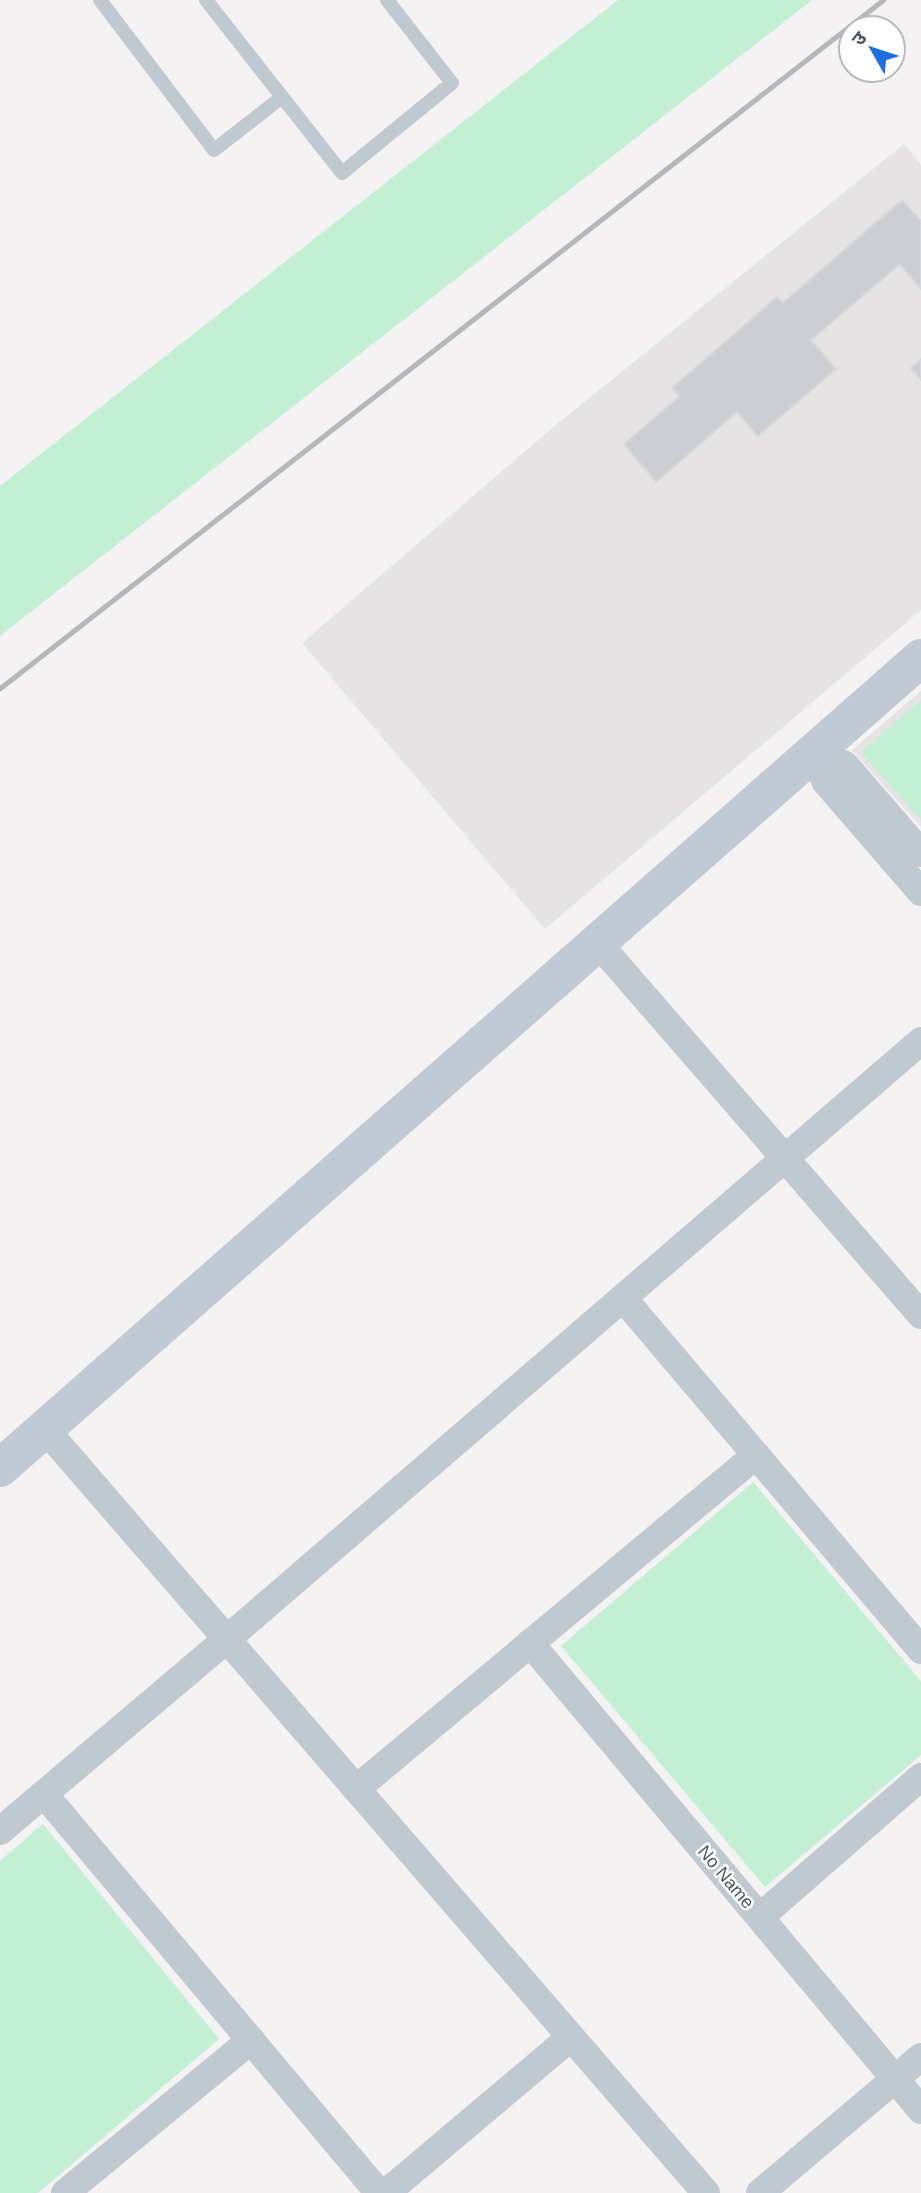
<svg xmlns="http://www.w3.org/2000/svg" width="921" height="2193" font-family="Helvetica,'Noto Sans Devanagari',sans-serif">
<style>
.education{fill:#e5e3e4}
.green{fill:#c3efd5}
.building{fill:#ccced4;stroke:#d6d8dd;stroke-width:2}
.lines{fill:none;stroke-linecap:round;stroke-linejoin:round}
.lane{stroke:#c0c9d0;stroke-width:14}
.street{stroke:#c0c9d0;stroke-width:28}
.secondary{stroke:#c0c9d4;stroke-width:38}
.rail{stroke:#b4b7bc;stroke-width:5}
.labels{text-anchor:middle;stroke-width:5;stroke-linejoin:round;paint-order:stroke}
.street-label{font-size:18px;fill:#4a545f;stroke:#fff}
</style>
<rect width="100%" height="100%" fill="#f4f2f2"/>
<g class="education">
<path d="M904,144l17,21v445l-376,319 -243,-286 255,-219z"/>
<path d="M921,691v136l-69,-77z"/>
</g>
<g class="green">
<path d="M618,0h194l-812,636v-150z"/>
<path d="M921,700v120l-60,-68z"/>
<path d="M753,1482l168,199v74l-156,132 -204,-241z"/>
<path d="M43,1824l176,215 -181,154h-38v-332z"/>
</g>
<g class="building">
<path d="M902,200l19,21v68l-21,-25 -89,76 25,29 -78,67 -21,-24 -81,70 -32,-38 56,-48 -8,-8 105,-91 6,6z"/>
<path d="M921,359v21l-10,-12z"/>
</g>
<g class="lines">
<g class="lane">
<path d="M100,0l114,150 68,-53"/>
<path d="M206,0l136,173 110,-90 -65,-83"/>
</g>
<g class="street">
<path d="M815,750l10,31 96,111"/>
<path d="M815,750l30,15 76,88"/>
<path d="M597,942l324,373"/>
<path d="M623,1298l298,352"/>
<path d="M45,1429l661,764"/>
<path d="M530,1643l391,467"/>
<path d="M356,1789l400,-334"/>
<path d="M44,1794l335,399"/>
<path d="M0,1831l227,-192 694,-598"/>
<path d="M760,1917l161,-140"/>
<path d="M65,2193l186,-153"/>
<path d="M386,2193l185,-156"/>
<path d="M760,2193l161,-136"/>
</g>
<path class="secondary" d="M0,1468l921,-810"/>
<path class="rail" d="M0,689l884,-689"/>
</g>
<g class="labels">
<g class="street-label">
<text transform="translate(726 1877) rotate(50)" y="6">No Name</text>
</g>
</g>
<g transform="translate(872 49) rotate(309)"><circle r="33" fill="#ffffff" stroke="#b7bbbf" stroke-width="2"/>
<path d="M0-5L12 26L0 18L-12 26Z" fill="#1f6fe1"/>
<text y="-10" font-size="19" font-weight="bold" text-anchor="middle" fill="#4a545f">उ</text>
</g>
</svg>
